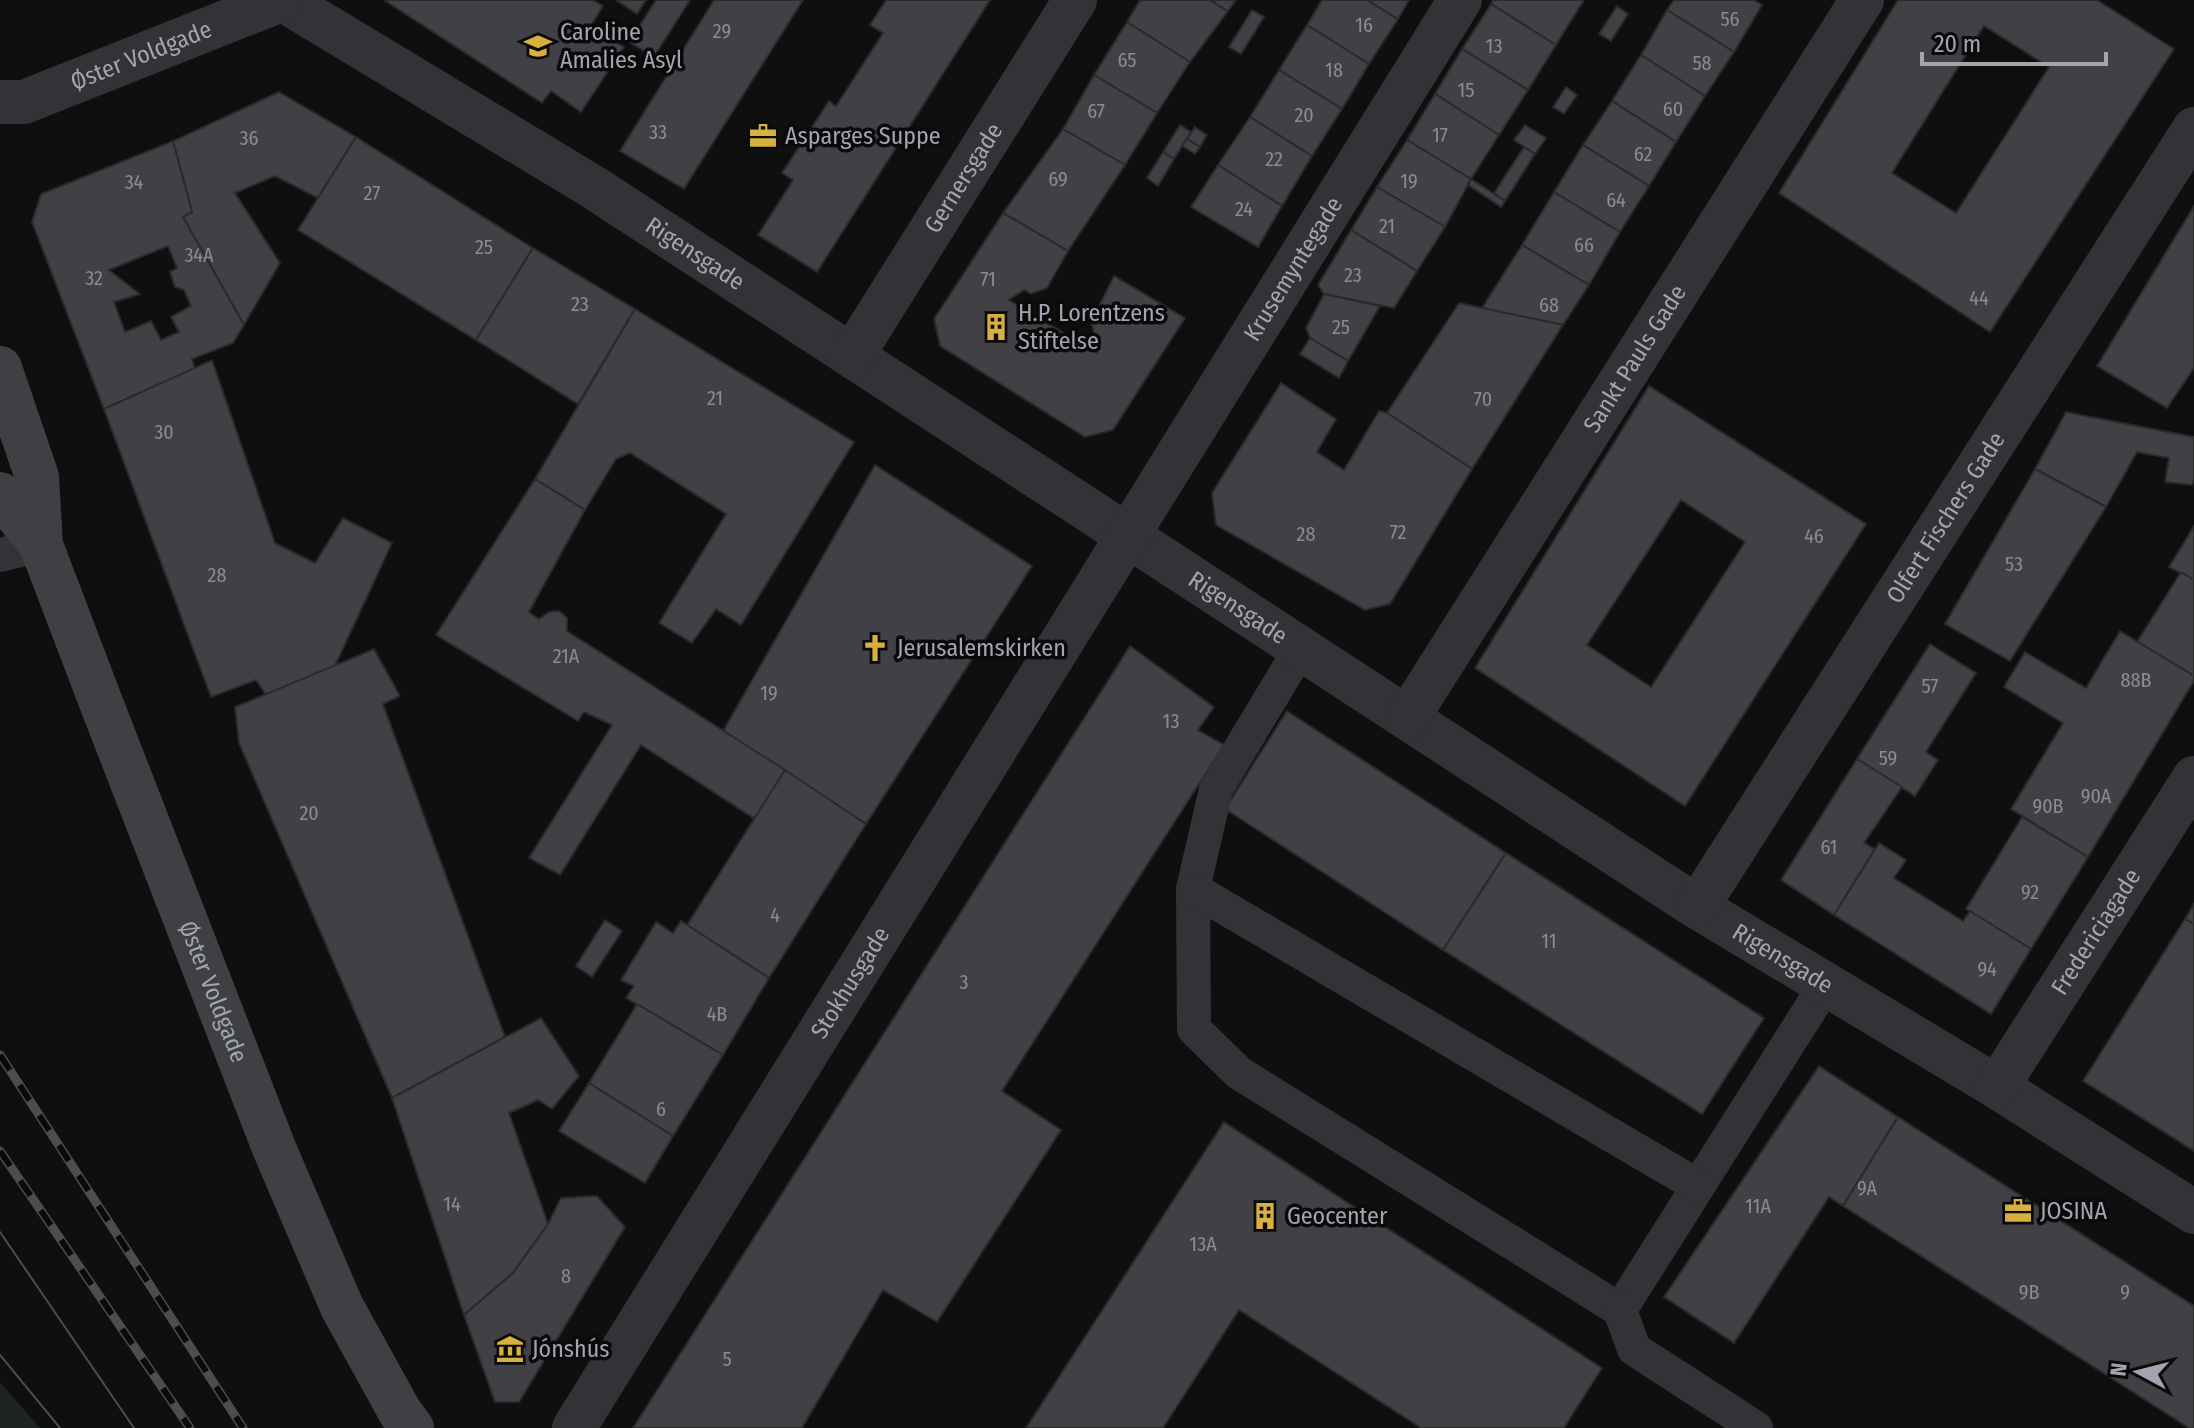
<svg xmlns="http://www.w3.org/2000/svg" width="2194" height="1428" font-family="'Fira Sans Condensed',sans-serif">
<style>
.green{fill:#1e241f}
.building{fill:#414145;stroke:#2a292c;stroke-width:2;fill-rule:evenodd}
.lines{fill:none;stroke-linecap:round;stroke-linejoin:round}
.lane{stroke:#333337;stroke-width:34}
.street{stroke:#333337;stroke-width:44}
.secondary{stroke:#3f4044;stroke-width:44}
.tram{stroke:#4c4d51;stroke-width:2}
.rail-casing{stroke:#4c4d51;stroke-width:9}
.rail{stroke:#0a0a0b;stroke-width:6;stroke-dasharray:18;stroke-linecap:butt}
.labels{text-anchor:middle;stroke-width:7;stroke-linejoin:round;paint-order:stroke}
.number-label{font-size:20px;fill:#8a8c94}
.poi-label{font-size:24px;fill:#a2a5af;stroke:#0a0a0b;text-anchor:start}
.street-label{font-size:24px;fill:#a2a5af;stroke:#0a0a0b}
</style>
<rect width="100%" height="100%" fill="#0f0f10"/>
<path class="green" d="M0,1382l40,46h-40z"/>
<g class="building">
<path d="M384,0h209l10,6 -12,20 33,21 -43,65 -30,-21 -9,12z"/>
<path d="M616,0h30l-9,14z"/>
<path d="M656,0h34l-36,57 -25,-15z"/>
<path d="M714,0h89l-119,189 -64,-38z"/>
<path d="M886,0h104l-173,272 -59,-37 35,-55 -11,-7 47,-72 7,5 47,-73 -13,-8z"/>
<path d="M1140,0h70l18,11 -38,51 -63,-40z"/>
<path d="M1210,0h26l-8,11z"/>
<path d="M1322,0h45l31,19 -29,45 -62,-39z"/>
<path d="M1367,0h42l-11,19z"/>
<path d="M1493,0h91l-28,45 -65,-41z"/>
<path d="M1674,0h80l8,5 -28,47 -67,-42z"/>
<path d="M1898,0h199l77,49 -184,283 -211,-139zM1984,26l65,41 -93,146 -64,-40z"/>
<path d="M1491,4l65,41 -28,45 -66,-41z"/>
<path d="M1617,6l11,8 -17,27 -12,-7z"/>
<path d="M1252,10l12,7 -23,37 -12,-7z"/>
<path d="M1667,10l67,42 -29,44 -64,-41z"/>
<path d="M1127,22l63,40 -33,51 -63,-38z"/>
<path d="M1307,25l62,39 -27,45 -63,-39z"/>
<path d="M1462,49l66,41 -29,45 -64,-41z"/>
<path d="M1641,55l64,41 -29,46 -64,-41z"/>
<path d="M1279,70l63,39 -30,47 -62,-39z"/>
<path d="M1094,75l63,38 -32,52 -62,-36z"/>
<path d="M1566,87l11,8 -13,19 -11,-7z"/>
<path d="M279,92l77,45 -38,61 -43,-22 -40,17 45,70 -36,62 -61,-108 9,-5 -19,-71z"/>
<path d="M1435,94l64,41 -28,44 -64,-39z"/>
<path d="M1612,101l64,41 -27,44 -66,-41z"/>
<path d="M1250,117l62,39 -30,50 -64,-41z"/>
<path d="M1180,125l11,7 -17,27 -11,-7z"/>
<path d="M1525,125l21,13 -11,16 -21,-14z"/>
<path d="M1195,127l12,8 -7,12 -13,-8z"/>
<path d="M1063,129l62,36 -57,86 -65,-38z"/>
<path d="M356,137l177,111 -57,92 -178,-110z"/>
<path d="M1187,139l13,8 -5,7 -13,-8z"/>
<path d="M1407,140l64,39 -26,48 -68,-40z"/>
<path d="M173,141l19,71 -9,5 61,108 -11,18 -41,16 3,10 -91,40 -72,-187 9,-28zM168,246l9,22 -7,4 5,15 9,3 7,16 -20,11 8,15 -18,8 -10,-19 -26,11 -11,-30 26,-8 -31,-24z"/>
<path d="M1583,145l66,41 -29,46 -66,-40z"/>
<path d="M1524,147l11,7 -30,47 -11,-8z"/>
<path d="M1163,152l11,7 -16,27 -11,-8z"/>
<path d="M1218,165l64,41 -24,41 -67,-40z"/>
<path d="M1471,179l34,22 -4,6 -33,-22z"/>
<path d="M1377,187l68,40 -28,44 -66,-41z"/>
<path d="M1554,192l66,40 -31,53 -67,-40z"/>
<path d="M2194,206v162l-27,40 -70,-42z"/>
<path d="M1003,213l65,38 -21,37 -16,6 -7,-4 -15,10 88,53 3,-16 -6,-4 -3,-11 23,-46 71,42 -72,112 -28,7 -145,-91 -6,-27z"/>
<path d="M1351,230l66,41 -23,37 -70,-14 -6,-9z"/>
<path d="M1522,245l67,40 -26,40 -81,-17z"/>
<path d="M533,248l102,61 -57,95 -102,-64z"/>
<path d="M1324,294l56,12 -32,55 -38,-23 -4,-10z"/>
<path d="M1459,303l104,22 -91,144 -85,-56z"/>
<path d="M635,309l219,133 -113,183 -25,-16 -24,34 -33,-20 67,-109 -96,-61 -14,6 -31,51 -50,-31z"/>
<path d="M1310,338l38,23 -9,17 -39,-24z"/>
<path d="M212,360l63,183 40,20 28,-45 49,25 -57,123 -69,29 -10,-15 -45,17 -107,-288z"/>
<path d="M1281,383l55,36 -19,33 27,18 35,-59 8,2 85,56 -82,135 -25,6 -149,-85 -4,-32z"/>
<path d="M1649,386l217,138 -181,282 -210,-138zM1681,500l64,42 -94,145 -64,-42z"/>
<path d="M2066,412l128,25v43l-2,5 -27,-3 4,-24 -32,-6 -31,55 -71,-38z"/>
<path d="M875,465l157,101 -166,258 -143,-93z"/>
<path d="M2035,469l71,38 -96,154 -65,-37z"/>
<path d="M535,479l50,31 -56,102 10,7 10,-7 10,-1 8,7v13l218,139 -30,49 -114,-74 -81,130 -31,-17 83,-133 -28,-13 -6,9 -142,-86z"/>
<path d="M2194,526v54l-25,-13z"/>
<path d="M2181,572l13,8v96l-57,-34z"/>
<path d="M2120,631l74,45v5l-106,176 -77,-48 52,-86 -59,-36 21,-35 61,36z"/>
<path d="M1930,644l46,29 -50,79 12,8 -23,36 -58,-37z"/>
<path d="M1130,646l84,61 -16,23 26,15 -222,346 59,39 -124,192 -54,-32 -81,138h-169z"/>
<path d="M374,649l26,47 -17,8 122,333 -113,61 -153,-355 -4,-36z"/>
<path d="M1287,711l219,142 -63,97 -218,-141z"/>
<path d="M1857,759l45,28 -38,56 11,6 -41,66 -53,-35z"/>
<path d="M785,770l81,54 -97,154 -82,-53z"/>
<path d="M2022,817l66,40 -57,92 -65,-40z"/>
<path d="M1879,843l27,17 -12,18 69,43 7,-10 61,38 -40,65 -157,-99z"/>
<path d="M1506,853l258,165 -62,96 -259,-164z"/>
<path d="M2194,904v20l-9,-5z"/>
<path d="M2185,919l9,5v227l-111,-70z"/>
<path d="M605,920l17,11 -30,46 -16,-11z"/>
<path d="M681,921l88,57 -46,77 -97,-57 8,-12 -13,-6 35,-58 17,11z"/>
<path d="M637,1004l86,51 -50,81 -84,-53z"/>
<path d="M541,1018l38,58 -27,33 -14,-9 -29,13 39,111 -35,49 -49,42 -72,-217z"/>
<path d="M1819,1066l79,51 -55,89 -14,-9 -95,146 -70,-46z"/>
<path d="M589,1083l84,53 -28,47 -86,-52z"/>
<path d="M1898,1117l296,189v122h-5l-346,-222z"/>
<path d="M1224,1122l378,246 -38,60h-143l-182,-118 -76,118h-137z"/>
<path d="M597,1196l28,31 -106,175h-24l-31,-87 49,-42 35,-49 13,-26z"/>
</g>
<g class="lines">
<g class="lane">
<path d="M0,555l41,-10"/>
<path d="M1301,648l-85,141 -23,100 1,140 45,44 381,237 206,-326"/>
<path d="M1193,889l505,297"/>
<path d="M1620,1310l14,39 122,79"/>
</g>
<g class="street">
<path id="s1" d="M283,0l310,187 1104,720 300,180 197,125"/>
<path id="s2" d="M0,102h24l257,-102"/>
<path id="s3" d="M852,356l223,-356"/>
<path id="s4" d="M1408,717l454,-717"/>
<path id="s5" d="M1697,907l497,-778"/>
<path id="s6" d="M1997,1087l197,-309"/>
<path id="s7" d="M574,1428l886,-1428"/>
</g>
<g class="secondary">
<path id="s8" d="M0,368l37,109 4,68 59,155 174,448 68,159 58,105 12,16"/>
<path d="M0,494l41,51"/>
</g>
<g class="tram">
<path d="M0,1232l134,196"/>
<path d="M0,1355l60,73"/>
</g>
<g class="rail-casing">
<g id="rail">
<path d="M0,1055l243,373"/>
<path d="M0,1151l190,277"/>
</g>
</g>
<use href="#rail" class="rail"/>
</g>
<defs>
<g id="school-bare" transform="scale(2.16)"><path d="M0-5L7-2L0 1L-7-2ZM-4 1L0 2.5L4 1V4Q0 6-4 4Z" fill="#d8b03f" stroke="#0a0a0b" stroke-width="2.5" paint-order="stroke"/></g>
<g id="office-bare" transform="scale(2.16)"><path d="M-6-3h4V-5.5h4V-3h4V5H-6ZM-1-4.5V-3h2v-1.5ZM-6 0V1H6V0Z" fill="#d8b03f" stroke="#0a0a0b" stroke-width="2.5" paint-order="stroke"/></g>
<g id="building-bare" transform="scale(2.16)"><path d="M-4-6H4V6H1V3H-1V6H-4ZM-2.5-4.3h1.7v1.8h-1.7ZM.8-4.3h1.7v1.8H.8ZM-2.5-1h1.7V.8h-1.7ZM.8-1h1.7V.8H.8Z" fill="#d8b03f" stroke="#0a0a0b" stroke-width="2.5" paint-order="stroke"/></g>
<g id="church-bare" transform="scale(2.16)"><path d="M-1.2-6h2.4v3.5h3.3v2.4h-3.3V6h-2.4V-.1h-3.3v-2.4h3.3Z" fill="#d8b03f" stroke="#0a0a0b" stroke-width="2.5" paint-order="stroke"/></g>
<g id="museum-bare" transform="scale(2.16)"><path d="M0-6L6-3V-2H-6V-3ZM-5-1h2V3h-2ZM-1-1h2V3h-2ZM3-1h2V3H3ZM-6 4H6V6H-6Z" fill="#d8b03f" stroke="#0a0a0b" stroke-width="2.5" paint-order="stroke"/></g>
</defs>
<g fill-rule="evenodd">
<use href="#school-bare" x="538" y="46"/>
<use href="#office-bare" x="763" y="136"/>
<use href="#building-bare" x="996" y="327"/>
<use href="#church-bare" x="875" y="648"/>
<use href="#office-bare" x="2018" y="1211"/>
<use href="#building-bare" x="1265" y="1216"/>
<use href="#museum-bare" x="510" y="1349"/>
</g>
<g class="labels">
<g class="number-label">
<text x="1730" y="26">56</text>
<text x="1364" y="32">16</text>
<text x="722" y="38">29</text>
<text x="1494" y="53">13</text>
<text x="1127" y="67">65</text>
<text x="1702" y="70">58</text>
<text x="1334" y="77">18</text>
<text x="1466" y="97">15</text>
<text x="1673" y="116">60</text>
<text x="1096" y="118">67</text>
<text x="1304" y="122">20</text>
<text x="658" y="139">33</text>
<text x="1440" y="142">17</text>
<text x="249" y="145">36</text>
<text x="1643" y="161">62</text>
<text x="1274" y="166">22</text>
<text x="1058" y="186">69</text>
<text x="1409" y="188">19</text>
<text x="134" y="189">34</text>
<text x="372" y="200">27</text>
<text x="1616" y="207">64</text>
<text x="1244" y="216">24</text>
<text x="1387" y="233">21</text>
<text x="1584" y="252">66</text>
<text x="484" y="254">25</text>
<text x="199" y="262">34A</text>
<text x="1353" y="282">23</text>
<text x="94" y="285">32</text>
<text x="988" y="286">71</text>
<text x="1979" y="305">44</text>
<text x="580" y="311">23</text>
<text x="1549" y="312">68</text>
<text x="1341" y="334">25</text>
<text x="715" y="405">21</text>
<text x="1483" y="406">70</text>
<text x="164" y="439">30</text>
<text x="1398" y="539">72</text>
<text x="1306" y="541">28</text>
<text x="1814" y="543">46</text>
<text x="2014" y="571">53</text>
<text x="217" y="582">28</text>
<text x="566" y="663">21A</text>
<text x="2136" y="687">88B</text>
<text x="1930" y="693">57</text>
<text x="769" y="700">19</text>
<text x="1171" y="728">13</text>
<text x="1888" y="765">59</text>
<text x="2096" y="803">90A</text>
<text x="2048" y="813">90B</text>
<text x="309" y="820">20</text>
<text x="1829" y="854">61</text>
<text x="2030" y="899">92</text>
<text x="775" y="922">4</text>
<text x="1549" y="948">11</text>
<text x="1987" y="976">94</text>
<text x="964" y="989">3</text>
<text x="717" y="1021">4B</text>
<text x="661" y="1116">6</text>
<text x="1867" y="1195">9A</text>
<text x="452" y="1211">14</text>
<text x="1758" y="1213">11A</text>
<text x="1203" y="1251">13A</text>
<text x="566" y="1283">8</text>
<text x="2029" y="1299">9B</text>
<text x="2125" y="1299">9</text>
<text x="727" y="1366">5</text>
</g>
<g class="poi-label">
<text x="560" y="40">Caroline<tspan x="560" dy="28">Amalies Asyl</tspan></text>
<text x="785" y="144">Asparges Suppe</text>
<text x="1018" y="321">H.P. Lorentzens<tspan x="1018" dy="28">Stiftelse</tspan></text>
<text x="897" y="656">Jerusalemskirken</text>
<text x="2040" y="1219">JOSINA</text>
<text x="1287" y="1224">Geocenter</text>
<text x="532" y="1357">Jónshús</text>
</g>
<g class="street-label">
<text dy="8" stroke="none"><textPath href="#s2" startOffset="150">Øster Voldgade</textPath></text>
<text dy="8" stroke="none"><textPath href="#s3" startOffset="210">Gernersgade</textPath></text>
<text dy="8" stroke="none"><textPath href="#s1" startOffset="484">Rigensgade</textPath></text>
<text dy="8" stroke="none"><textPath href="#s7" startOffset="1364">Krusemyntegade</textPath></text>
<text dy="8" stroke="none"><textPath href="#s4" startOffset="424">Sankt Pauls Gade</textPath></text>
<text dy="8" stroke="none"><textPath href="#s5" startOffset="462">Olfert Fischers Gade</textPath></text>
<text dy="8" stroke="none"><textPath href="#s1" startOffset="1132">Rigensgade</textPath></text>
<text dy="8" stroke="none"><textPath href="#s6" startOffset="184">Fredericiagade</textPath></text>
<text dy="8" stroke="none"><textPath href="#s1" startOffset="1780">Rigensgade</textPath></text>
<text dy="8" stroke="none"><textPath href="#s7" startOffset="524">Stokhusgade</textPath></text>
<text dy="8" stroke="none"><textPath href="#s8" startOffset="662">Øster Voldgade</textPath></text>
</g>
</g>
<g transform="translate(2138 1372) rotate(277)" stroke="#0a0a0b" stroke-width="6" paint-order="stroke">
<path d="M0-6L14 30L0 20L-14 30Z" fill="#a2a5af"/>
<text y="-12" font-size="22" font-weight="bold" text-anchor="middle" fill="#a2a5af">N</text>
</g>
<path d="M1922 52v12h184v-12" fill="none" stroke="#a2a5af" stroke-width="4"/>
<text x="1934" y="52" font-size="24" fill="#a2a5af" stroke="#0a0a0b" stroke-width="6" paint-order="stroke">20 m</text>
</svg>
